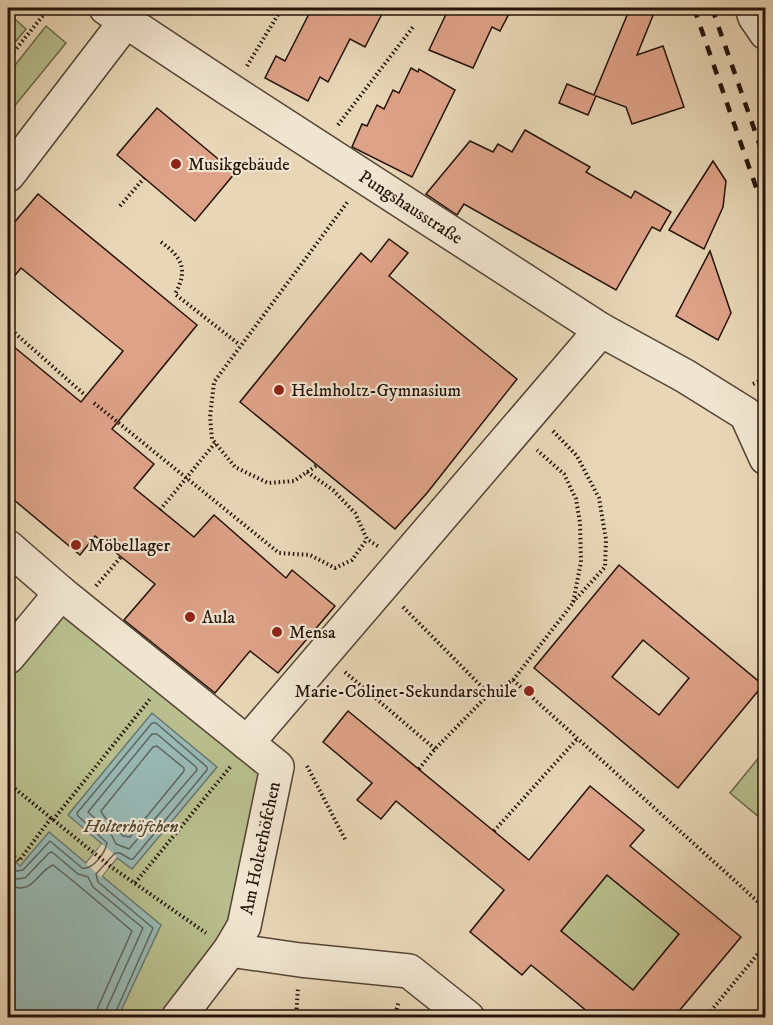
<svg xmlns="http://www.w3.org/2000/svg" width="773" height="1025" font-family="'IM FELL DW Pica',serif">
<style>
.green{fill:#b8be8d;stroke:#6e684b;stroke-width:1.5}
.water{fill:#98b8b3;stroke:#6a766f;stroke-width:1.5}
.pier{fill:#e8d7b7}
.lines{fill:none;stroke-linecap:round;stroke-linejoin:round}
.shore{stroke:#5e665e;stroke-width:1.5}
.building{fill:#dea288;stroke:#241309;stroke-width:1.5;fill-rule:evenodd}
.minor-casing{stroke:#554434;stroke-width:36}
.path{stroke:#241309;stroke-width:4;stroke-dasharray:1.5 3;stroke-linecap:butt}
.minor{stroke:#f0e5d0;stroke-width:33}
.rail{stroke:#241309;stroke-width:4.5;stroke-dasharray:10 10;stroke-linecap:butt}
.poi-dot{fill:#8f2418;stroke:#f0e5d0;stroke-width:2}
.labels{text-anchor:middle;stroke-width:4.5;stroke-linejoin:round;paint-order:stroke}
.poi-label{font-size:18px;fill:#241309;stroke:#f0e5d0;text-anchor:start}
.street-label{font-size:18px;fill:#241309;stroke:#f0e5d0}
.park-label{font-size:18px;font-style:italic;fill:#504631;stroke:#f0e5d0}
</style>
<rect width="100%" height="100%" fill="#e8d7b7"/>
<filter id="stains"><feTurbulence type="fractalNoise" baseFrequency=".00333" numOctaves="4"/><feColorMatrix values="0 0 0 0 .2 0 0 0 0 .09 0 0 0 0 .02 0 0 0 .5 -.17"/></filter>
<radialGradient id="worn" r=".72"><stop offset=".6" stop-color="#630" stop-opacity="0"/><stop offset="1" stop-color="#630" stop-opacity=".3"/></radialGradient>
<g class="green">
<path d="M8,13l18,16 -18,22z"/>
<path d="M46,26l20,17 -58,71v-40z"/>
<path d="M52,596l217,176 -33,156 -71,89h-157v-405l17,15z"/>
<path d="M765,750v72l-35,-29z"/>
<path d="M607,875l72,59 -46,56 -72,-59z"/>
</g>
<path class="water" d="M152,713l65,54 -85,102 -15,-11 -15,18 59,49 -43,92h-110v-162l12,11 29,-34 37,31 16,-19 -34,-29z"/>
<path class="pier" d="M102,844l15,13 -16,20 -15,-13z"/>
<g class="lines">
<g class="shore">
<path d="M152,734h5l39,33 1,3 -68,79 -13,-5 -5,-10 -23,-22z"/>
<path d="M157,746l27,22v3l-54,66 -7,-1c-6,-8 -19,-16 -22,-25l52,-64z"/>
<path d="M8,863l9,8 6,-1 27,-29 32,27c11,2 23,-15 25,-25l-29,-27 -1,-3 75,-90h4l51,44v3l-74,89h-3l-10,-6h-5l-19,21 2,8 55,46 -40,90"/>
<path d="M8,873l9,6 8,-1 24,-25 3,-1 26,22 10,3 5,10 50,41 -37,82 -1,8"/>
<path d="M8,885c26,11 27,-12 45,-20 27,21 52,43 79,66l-34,76 -2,11"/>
</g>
</g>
<g class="building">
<path d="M312,8h73l-20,39 -15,-8 -22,43 -8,-5 -12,24 -43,-23 11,-22 9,5z"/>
<path d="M449,8h63l-12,23 -8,-4 -19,41 -44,-18z"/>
<path d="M630,8h26l-19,47 26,-9 21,61 -52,17 -6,-17 -30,-11 -8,19 -29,-12 8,-19 27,11z"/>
<path d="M411,68l7,4 1,-3 36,21 -43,87 -60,-30 10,-23 5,2 10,-21 7,4 9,-19 6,3z"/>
<path d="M157,108l78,65 -40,48 -78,-66z"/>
<path d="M525,130l65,37 -4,5 45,26 4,-7 36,21 -11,19 -8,-4 -36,63 -152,-86 -7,11 -31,-21 44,-53 23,11 5,-8 14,8z"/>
<path d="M713,161l13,20 -3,26 -19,42 -35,-19z"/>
<path d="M38,194l159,131 -85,104 42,35 -20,24 60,49 20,-22 72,63 6,-8 43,36 -57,67 -28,-22 -35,42 -91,-73 31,-36 -60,-48 -15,19 -72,-60v-153l73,60 42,-51 -102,-83 -13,16v-54z"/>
<path d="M389,239l19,14 -19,23 128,103 -90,114 -32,36 -155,-127 121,-149 10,9z"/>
<path d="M710,251l21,62 -13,27 -42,-24z"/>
<path d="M619,565l144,120 -85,103 -144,-120zM643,640l46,38 -30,37 -47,-38z"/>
<path d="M348,711l181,149 61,-74 54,44 -14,16 111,91 -67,80h-80l-63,-52 -9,10 -52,-43 34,-42 -108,-89 -15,18 -24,-19 15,-17 -49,-41zM607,875l72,59 -46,56 -72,-59z"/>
</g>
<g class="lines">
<g class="minor-casing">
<g id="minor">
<path d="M106,8l127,84 368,238 84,46 61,38 20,44"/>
<path d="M752,8l3,9 11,16"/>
<path d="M8,175l118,-154"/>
<path d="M8,547l53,46 216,174 -33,159 -14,24 -52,68"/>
<path d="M8,657l53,-64"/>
<path d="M247,743l354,-413"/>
<path d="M230,950l70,10 109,11 59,47"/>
</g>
</g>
<g class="path">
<path d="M8,59l41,-51"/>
<path d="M247,66l35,-58"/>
<path d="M338,125l75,-98"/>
<path d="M120,206l24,-28"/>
<path d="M161,242c22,16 27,28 14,52l65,51"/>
<path d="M8,327l78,69"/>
<path d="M753,384l13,-6"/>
<path d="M94,403l185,150 31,2 25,13 17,-8 15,-21"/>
<path d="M553,431l24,25 22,42 7,42 -1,27 -32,35"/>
<path d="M316,466l-22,15 -26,2 -33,-16 -23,-28 -2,-22 4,-35 135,-182"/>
<path d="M307,472l26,18 22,23 12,26 12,8"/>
<path d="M160,510l55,-67"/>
<path d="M96,586l25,-29"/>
<path d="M403,607l86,87"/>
<path d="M345,672l90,77"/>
<path d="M513,680l60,-77 8,-41 -1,-39 -4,-24 -12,-25 -27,-24"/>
<path d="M307,766l39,75"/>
<path d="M419,769l16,-20 54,-55 24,-14 253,229"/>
<path d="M8,783l102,83 96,67"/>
<path d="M53,820l97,-121"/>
<path d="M494,831l83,-92"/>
<path d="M8,850l11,11 32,-43"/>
<path d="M135,883l96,-117"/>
<path d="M296,1018l2,-30"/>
<path d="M394,1018l5,-17"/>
<path d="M705,1018l61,-74"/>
</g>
<use href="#minor" class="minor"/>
<g class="rail">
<path d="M694,8l72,208"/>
<path d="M712,8l54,155"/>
</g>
</g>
<g class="poi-dot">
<circle cx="176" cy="164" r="6"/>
<circle cx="279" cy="390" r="6"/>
<circle cx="76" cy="545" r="6"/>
<circle cx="190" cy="617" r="6"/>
<circle cx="277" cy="632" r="6"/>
<circle cx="529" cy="691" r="6"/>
</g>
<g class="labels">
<g class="poi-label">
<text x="188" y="170">Musikgebäude</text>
<text x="291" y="396">Helmholtz-Gymnasium</text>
<text x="88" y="551">Möbellager</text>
<text x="202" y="623">Aula</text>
<text x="289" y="638">Mensa</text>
<text x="517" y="697" text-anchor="end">Marie-Colinet-Sekundarschule</text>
</g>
<g class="street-label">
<text transform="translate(411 207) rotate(33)" y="6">Pungshausstraße</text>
<text transform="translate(260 848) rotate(-78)" y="6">Am Holterhöfchen</text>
</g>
<g class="park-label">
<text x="131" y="832">Holterhöfchen</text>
</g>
</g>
<rect width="773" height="1025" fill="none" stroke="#e8d7b7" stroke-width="30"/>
<rect x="9" y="9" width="755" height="1007" fill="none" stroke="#241309" stroke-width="3"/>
<rect x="15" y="15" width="743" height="995" fill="none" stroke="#241309" stroke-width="1.5"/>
<rect width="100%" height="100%" filter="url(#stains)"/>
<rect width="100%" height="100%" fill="url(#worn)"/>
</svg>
